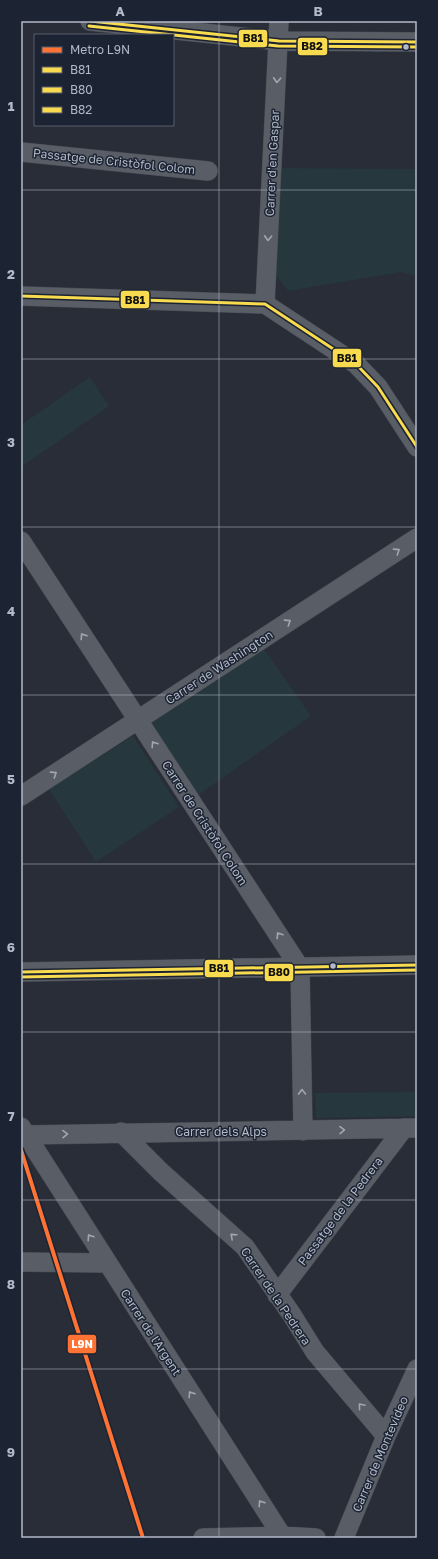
<svg xmlns="http://www.w3.org/2000/svg" width="438" height="1559" font-family="'Golos Text',sans-serif">
	<style>
		.green { fill: #26373d }
		.lines { fill: none; stroke-linecap: round; stroke-linejoin: round }
		.minor-casing { stroke: #454950; stroke-width: 20 }
		.minor { stroke: #595d65; stroke-width: 19 }
		.bus-1-casing { stroke: #1c2332; stroke-width: 6 }
		.bus-2-casing { stroke: #1c2332; stroke-width: 6 }
		.bus-3-casing { stroke: #1c2332; stroke-width: 6 }
		.bus-1 { stroke: #f9db4f; stroke-width: 3 }
		.bus-2 { stroke: #f9db4f; stroke-width: 3 }
		.bus-3 { stroke: #f9db4f; stroke-width: 3 }
		.metro-1-casing { stroke: #1c2332; stroke-width: 7 }
		.metro-1 { stroke: #fe7333; stroke-width: 4 }
		.oneway { stroke: #a0a7b4 }
		.grid { fill: none; stroke: #b2b9c8; stroke-width: 1; stroke-opacity: 0.55 }
		.bus-dot { fill: #b2b9c8; stroke: #1c2332; stroke-width: 1.5 }
		.labels { text-anchor: middle; dominant-baseline: central; stroke-width: 3; stroke-linejoin: round; paint-order: stroke }
		.street-label { font-size: 12px; fill: #b2b9c8; stroke: #1c2332 }
		.line-badge { stroke: #1c2332; stroke-width: 1.5 }
		.badge-label { font-size: 11px; text-anchor: middle; font-weight: bold; fill: #fff }
		.pale-badge-label { font-size: 11px; text-anchor: middle; font-weight: bold; fill: #111 }
		.neatline { fill: none; stroke: #b2b9c8; stroke-width: 1.5 }
		.grid-label { font-size: 13px; text-anchor: middle; font-weight: bold; fill: #b2b9c8 }
	</style>
	<rect width="100%" height="100%" fill="#292d37"/>
	<path class="green" d="M282,168L417,169V276L402,272L288,291L274,272Z
		M90,377L109,406L21,467V425Z
		M264,649L311,716L198,795L151,722Z
		M133,736L179,807L96,862L49,789Z
		M417,1092V1116L316,1118L315,1093Z"/>
	<g class="lines">
		<defs>
			<path id="minor" d="M90,21L279,41L417,42
				M21,152L208,171
				M21,296L265,304
				M265,304L279,21
				M265,304L356,364L378,387L417,447
				M21,541L300,968L303,1131
				M21,796L417,538
				M21,972L417,965
				M21,1127L282,1536
				M121,1132L161,1172L245,1247L292,1315L315,1352L386,1436
				M26,1135L417,1128
				M21,1262L107,1263
				M277,1295L404,1128
				M203,1538L282,1536L316,1538
				M344,1538L386,1436L417,1369"/>
		</defs>
		<use href="#minor" class="minor-casing"/>
		<use href="#minor" class="minor"/>
		<defs>
			<path id="bus-1" d="M90,21L279,41L417,42
				M21,296L265,304L356,364L378,387L417,447
				M21,972L417,965"/>
			<path id="bus-2" d="M21,977L417,970"/>
			<path id="bus-3" d="M89,26L278,46L417,47"/>
		</defs>
		<use href="#bus-1" class="bus-1-casing"/>
		<use href="#bus-2" class="bus-2-casing"/>
		<use href="#bus-3" class="bus-3-casing"/>
		<use href="#bus-1" class="bus-1"/>
		<use href="#bus-2" class="bus-2"/>
		<use href="#bus-3" class="bus-3"/>
		<defs>
			<path id="metro-1" d="M21,1150L143,1538"/>
		</defs>
		<use href="#metro-1" class="metro-1-casing"/>
		<use href="#metro-1" class="metro-1"/>
	</g>
	<defs><path id="oneway-chevron" d="M-2-3.5L2.5 0L-2 3.5" fill="none" stroke-width="1.6" stroke-linecap="round" stroke-linejoin="round"/></defs>
	<g class="oneway">
		<use href="#oneway-chevron" transform="translate(277 80) rotate(93)"/>
		<use href="#oneway-chevron" transform="translate(268 238) rotate(93)"/>
		<use href="#oneway-chevron" transform="translate(397 551) rotate(-33)"/>
		<use href="#oneway-chevron" transform="translate(288 622) rotate(-33)"/>
		<use href="#oneway-chevron" transform="translate(83 636) rotate(-123)"/>
		<use href="#oneway-chevron" transform="translate(154 744) rotate(-123)"/>
		<use href="#oneway-chevron" transform="translate(54 774) rotate(-33)"/>
		<use href="#oneway-chevron" transform="translate(279 935) rotate(-123)"/>
		<use href="#oneway-chevron" transform="translate(302 1092) rotate(-91)"/>
		<use href="#oneway-chevron" transform="translate(342 1130) rotate(-1)"/>
		<use href="#oneway-chevron" transform="translate(65 1134) rotate(-2)"/>
		<use href="#oneway-chevron" transform="translate(233 1236) rotate(-138)"/>
		<use href="#oneway-chevron" transform="translate(90 1237) rotate(-123)"/>
		<use href="#oneway-chevron" transform="translate(191 1394) rotate(-123)"/>
		<use href="#oneway-chevron" transform="translate(361 1406) rotate(-130)"/>
		<use href="#oneway-chevron" transform="translate(261 1503) rotate(-123)"/>
	</g>
	<path class="grid" d="M219,21V1538M21,190H417M21,359H417M21,527H417M21,695H417M21,864H417M21,1032H417M21,1200H417M21,1369H417"/>
	<g class="bus-dot">
		<circle cx="406" cy="47" r="3.5"/>
		<circle cx="333" cy="966" r="3.5"/>
	</g>
	<g class="labels">
		<g class="street-label">
			<text transform="translate(114 161) rotate(6)">Passatge de Cristòfol Colom</text>
			<text transform="translate(272 163) rotate(-87)">Carrer d'en Gaspar</text>
			<text transform="translate(219 667) rotate(-33)">Carrer de Washington</text>
			<text transform="translate(205 823) rotate(57)">Carrer de Cristòfol Colom</text>
			<text x="221" y="1131">Carrer dels Alps</text>
			<text transform="translate(340 1211) rotate(-53)">Passatge de la Pedrera</text>
			<text transform="translate(276 1296) rotate(56)">Carrer de la Pedrera</text>
			<text transform="translate(151 1332) rotate(57)">Carrer de l'Argent</text>
			<text transform="translate(380 1454) rotate(-67)">Carrer de Montevideo</text>
		</g>
	</g>
	<g class="line-badge">
		<rect x="238" y="29" width="30" height="19" rx="4" fill="#f9db4f"/>
		<rect x="297" y="37" width="31" height="19" rx="4" fill="#f9db4f"/>
		<rect x="120" y="290" width="30" height="19" rx="4" fill="#f9db4f"/>
		<rect x="332" y="348" width="30" height="20" rx="4" fill="#f9db4f"/>
		<rect x="204" y="959" width="30" height="19" rx="4" fill="#f9db4f"/>
		<rect x="264" y="963" width="30" height="19" rx="4" fill="#f9db4f"/>
		<rect x="67" y="1334" width="30" height="20" rx="4" fill="#fe7333"/>
	</g>
	<g class="badge-label">
		<text x="82" y="1348">L9N</text>
	</g>
	<g class="pale-badge-label">
		<text x="253" y="42">B81</text>
		<text x="312" y="50">B82</text>
		<text x="135" y="304">B81</text>
		<text x="347" y="362">B81</text>
		<text x="219" y="972">B81</text>
		<text x="279" y="976">B80</text>
	</g>
	<rect width="438" height="1559" fill="none" stroke="#1c2332" stroke-width="44"/>
	<rect x="34" y="34" width="140" height="92" fill="#1c2332" stroke="#585f6e"/>
	<rect x="42" y="47" width="20" height="6" fill="#fe7333" stroke="#585f6e"/>
	<text x="70" y="54" font-size="12" fill="#b2b9c8">Metro L9N</text>
	<rect x="42" y="67" width="20" height="6" fill="#f9db4f" stroke="#585f6e"/>
	<text x="70" y="74" font-size="12" fill="#b2b9c8">B81</text>
	<rect x="42" y="87" width="20" height="6" fill="#f9db4f" stroke="#585f6e"/>
	<text x="70" y="94" font-size="12" fill="#b2b9c8">B80</text>
	<rect x="42" y="107" width="20" height="6" fill="#f9db4f" stroke="#585f6e"/>
	<text x="70" y="114" font-size="12" fill="#b2b9c8">B82</text>
	<rect x="22" y="22" width="394" height="1515" class="neatline"/>
	<g class="grid-label">
		<text x="120" y="16">A</text>
		<text x="318" y="16">B</text>
		<text x="11" y="111">1</text>
		<text x="11" y="279">2</text>
		<text x="11" y="447">3</text>
		<text x="11" y="616">4</text>
		<text x="11" y="784">5</text>
		<text x="11" y="952">6</text>
		<text x="11" y="1121">7</text>
		<text x="11" y="1289">8</text>
		<text x="11" y="1457">9</text>
	</g>
</svg>
